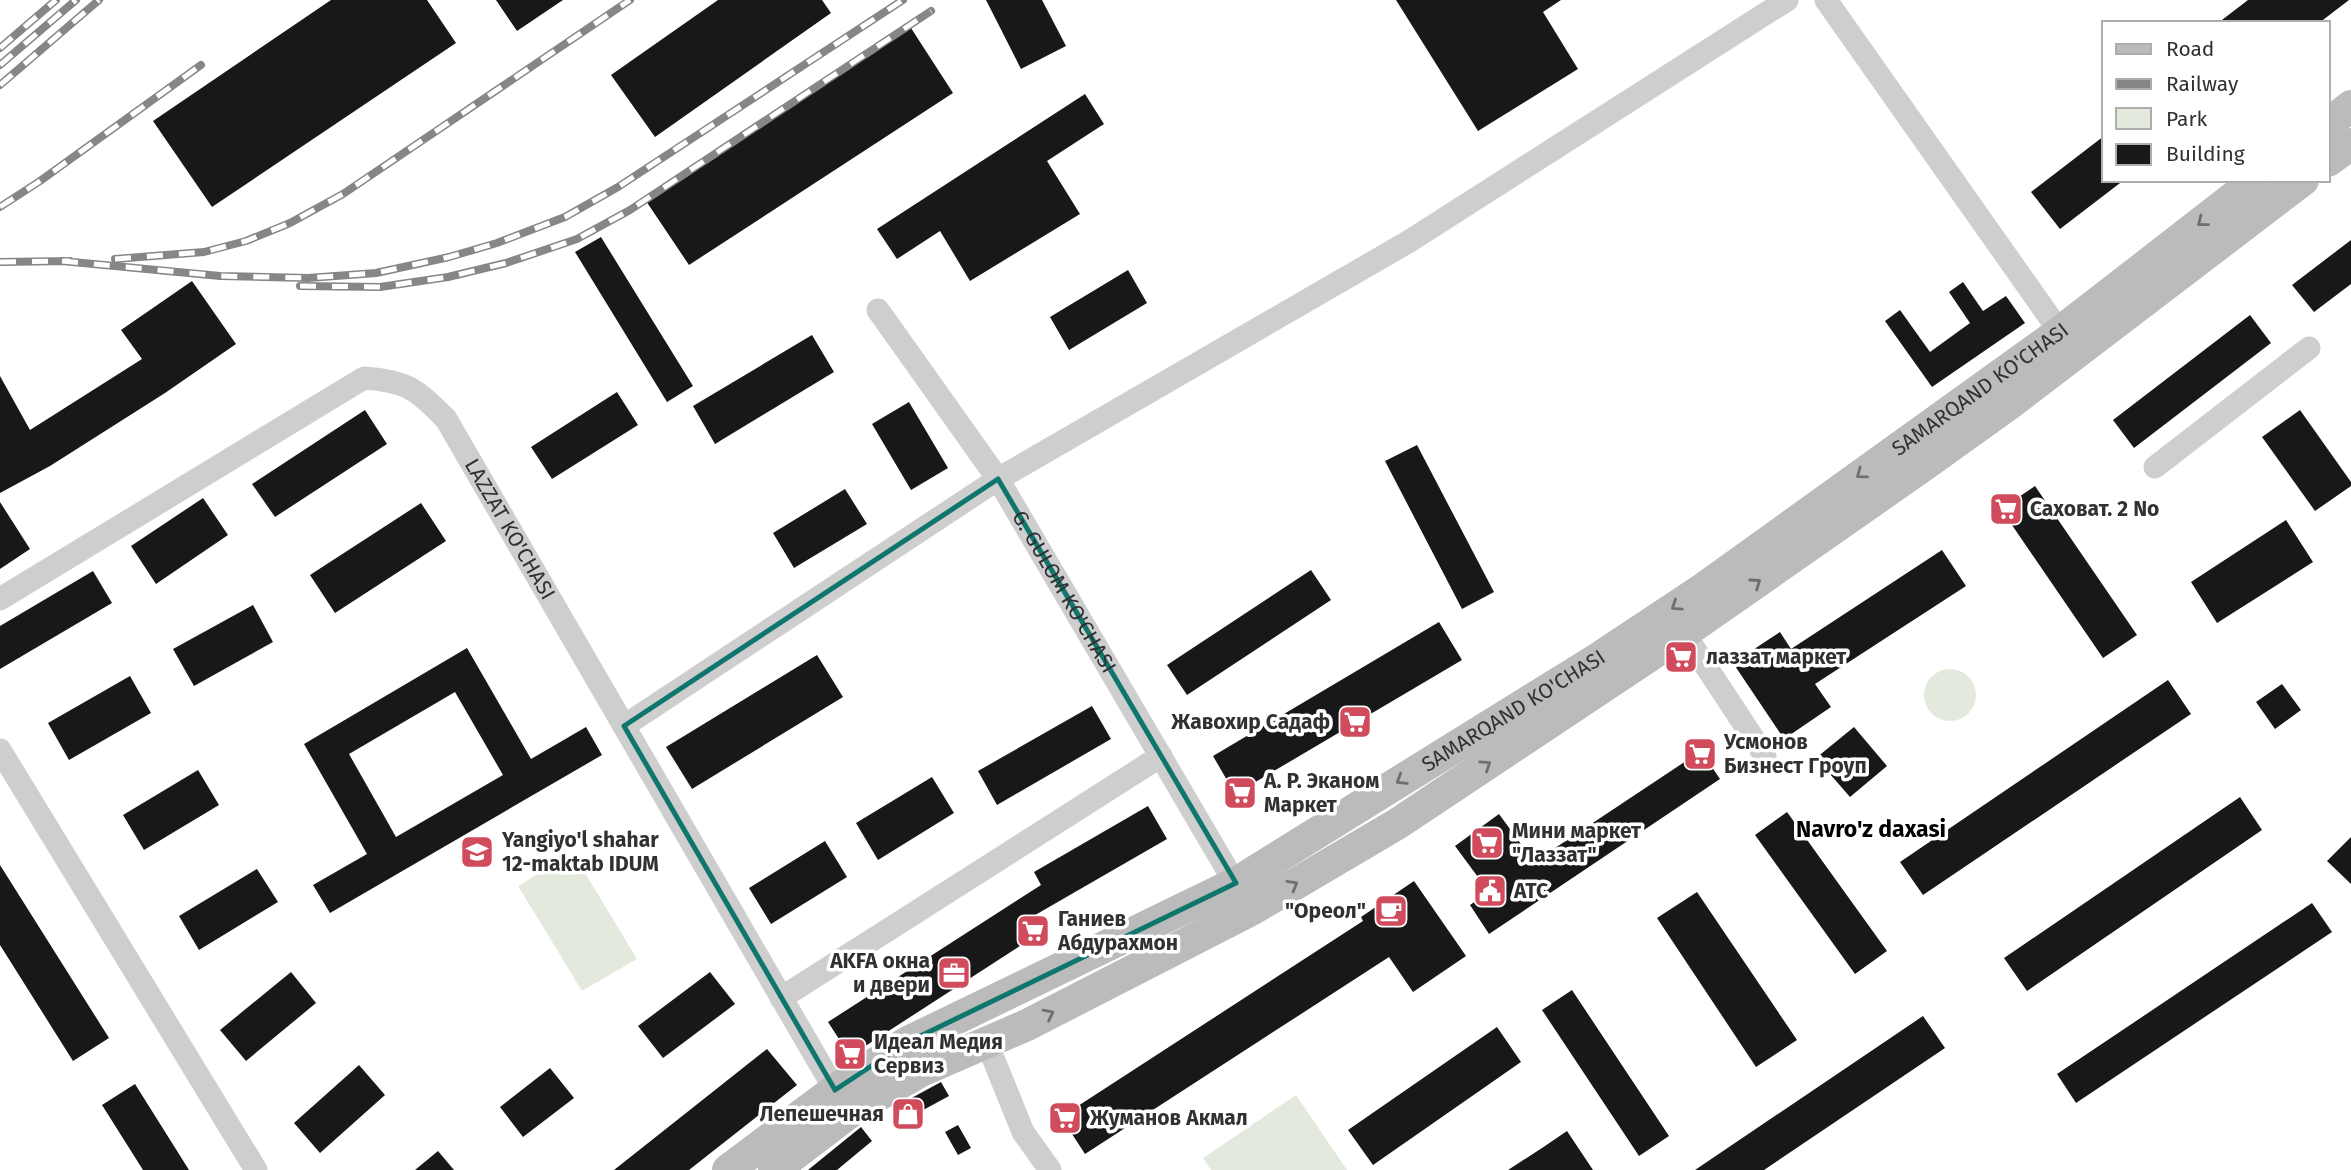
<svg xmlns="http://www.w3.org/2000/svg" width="2351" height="1170" font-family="'Fira Sans',sans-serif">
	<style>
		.green { fill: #e4e9de }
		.building { fill: #181818; fill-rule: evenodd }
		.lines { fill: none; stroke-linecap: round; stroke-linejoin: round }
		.minor { stroke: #cecece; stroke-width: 23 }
		.secondary { stroke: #bbb; stroke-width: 32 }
		.rail-casing { stroke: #868686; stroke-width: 8 }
		.rail { stroke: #fff; stroke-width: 5; stroke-dasharray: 16; stroke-linecap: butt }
		.oneway { stroke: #6f6f6f }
		.marked { fill: none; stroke: #0f766e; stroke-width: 5; stroke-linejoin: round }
		.labels { text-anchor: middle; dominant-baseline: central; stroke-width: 7; stroke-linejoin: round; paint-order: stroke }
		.street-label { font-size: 21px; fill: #313131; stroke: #fff }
		.poi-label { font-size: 21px; font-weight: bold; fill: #313131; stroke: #fff; text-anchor: start }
		.neighbourhood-label { font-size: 23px; font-weight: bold; fill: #000; stroke: #fff }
	</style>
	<rect width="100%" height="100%" fill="#fff"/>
	<path class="green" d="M1924 695a26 26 0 1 1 52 0a26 26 0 1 1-52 0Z
		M573,853L637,959L582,991L518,886Z
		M1296,1095L1347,1170H1211L1203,1158Z"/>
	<path class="building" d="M331,0H427L456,43L212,207L153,121Z
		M496,0H563L517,31Z
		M718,0H822L831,13L655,137L611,75Z
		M986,0H1042L1066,46L1021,69Z
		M1396,0H1561L1543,12L1578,69L1478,131Z
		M2248,0H2349L2319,23H2218Z
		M911,28L953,93L689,265L646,201Z
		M1085,94L1104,124L1047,161L1080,214L970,281L940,231L897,259L877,229Z
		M2104,136V180H2124L2060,229L2031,192Z
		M601,237L693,386L667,402L575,252Z
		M2351,240V284L2314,312L2292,285Z
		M1128,270L1147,303L1069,350L1050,317Z
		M192,281L236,344L165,393L50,466L0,493V376L30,430L142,359L121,330Z
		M1963,282L1983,311L2006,296L2025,323L1932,387L1885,321L1900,310L1930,352L1970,323L1949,292Z
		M2250,315L2271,343L2134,448L2113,420Z
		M812,335L834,372L715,444L693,406Z
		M617,392L638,425L552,479L531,447Z
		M909,402L948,468L911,490L872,424Z
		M365,410L387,444L275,517L252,484Z
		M2300,410L2351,482V486L2315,511L2262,437Z
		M1417,445L1494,592L1462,609L1385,461Z
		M2035,486L2137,635L2103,658L2001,509Z
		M845,489L867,524L794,568L773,533Z
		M203,498L228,535L156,584L131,546Z
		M0,502L30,549L0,569Z
		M421,503L446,541L335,613L310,575Z
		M2286,520L2313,562L2217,623L2191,582Z
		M1942,550L1966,586L1815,684L1831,707L1784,739L1733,663L1780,632L1791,649Z
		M1311,570L1331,600L1187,695L1167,665Z
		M93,571L112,603L0,669V626Z
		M253,605L273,642L194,686L173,649Z
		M1439,622L1462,660L1235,794L1213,756Z
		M467,648L531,759L586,727L602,755L330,913L313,885L367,854L304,744ZM455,692L503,775L396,837L349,754Z
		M817,655L843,697L692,789L666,747Z
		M130,676L151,713L69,760L48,723Z
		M2168,680L2191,714L1923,895L1900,862Z
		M2282,684L2301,710L2275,729L2256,702Z
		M1092,706L1111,739L997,805L978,771Z
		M1854,727L1887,766L1850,797L1816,758Z
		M1701,751L1720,779L1489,934L1470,905L1489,892L1455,846L1499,814L1534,862Z
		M198,770L219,805L144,850L123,815Z
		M932,777L954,813L878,860L856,823Z
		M2240,797L2262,830L2027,991L2004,958Z
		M1148,806L1167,839L1030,918L1040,933L850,1056L828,1022L1041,885L1034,872Z
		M1787,812L1887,951L1855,974L1755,835Z
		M2351,837V884L2327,861Z
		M825,841L847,877L771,924L749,888Z
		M0,865L109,1038L73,1061L0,945Z
		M257,869L278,902L199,950L179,916Z
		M1414,881L1466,956L1413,992L1389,957L1085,1154L1061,1117L1363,921L1361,917Z
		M1697,892L1797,1040L1756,1067L1657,918Z
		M2312,903L2332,932L2076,1103L2057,1074Z
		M291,972L316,1003L246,1061L220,1030Z
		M710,972L735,1004L663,1058L638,1026Z
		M1572,990L1669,1136L1639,1156L1542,1010Z
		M1923,1016L1945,1048L1764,1170H1695Z
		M1497,1027L1521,1062L1373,1165L1348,1130Z
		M767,1049L797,1085L689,1170H614Z
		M359,1065L385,1095L320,1153L294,1123Z
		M550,1068L574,1098L523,1137L500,1107Z
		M941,1082L949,1096L903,1121L895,1107Z
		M135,1084L189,1170H143L102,1105Z
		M958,1125L971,1148L958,1155L945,1132Z
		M861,1127L872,1141L837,1170H808Z
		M1567,1131L1593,1170H1508L1542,1148Z
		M438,1151L454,1170H415Z"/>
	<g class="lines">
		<g class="minor">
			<path d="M1826,0L2060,332"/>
			<path id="s1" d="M878,310L998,479L1242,895"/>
			<path d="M2155,467L2309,348"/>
			<path id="s2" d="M0,599L364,378C407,381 416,389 446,419L835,1090"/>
			<path d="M1684,633L1765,756"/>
			<path d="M624,726L998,479L1408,242L1787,0"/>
			<path d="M0,750L256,1170"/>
			<path d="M781,998L1161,756"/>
			<path d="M987,1043L1023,1132L1050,1170"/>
		</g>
		<g class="secondary">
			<path d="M2328,124L2351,106"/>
			<path d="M2328,161L2351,144"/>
			<path id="s3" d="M728,1170L835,1090L906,1043L1236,883L1597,659L1704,588L2060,332L2256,180"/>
			<path d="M774,1170L854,1109L921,1071L1027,1025L1251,910L1397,824L1684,633L1930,461L2012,402L2303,180"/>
		</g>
		<defs>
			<path id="rail" d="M0,48L56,0
				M0,65L76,0
				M0,85L99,0
				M0,207L40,181L201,65
				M115,259L204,252L246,241L290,223L343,194L630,0
				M62,261L220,276L308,278L376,273L449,257L497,243L565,217L618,187L903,0
				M0,262L70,261
				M300,286L380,287L448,277L506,263L577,239L630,210L931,11"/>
		</defs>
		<use href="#rail" class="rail-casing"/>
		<use href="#rail" class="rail"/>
	</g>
	<defs><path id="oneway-chevron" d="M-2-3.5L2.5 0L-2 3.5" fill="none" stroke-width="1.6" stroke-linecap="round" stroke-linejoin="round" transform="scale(1.75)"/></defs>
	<g class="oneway">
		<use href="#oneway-chevron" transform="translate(2202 222) rotate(142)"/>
		<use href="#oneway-chevron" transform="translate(1861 474) rotate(144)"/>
		<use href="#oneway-chevron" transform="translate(1756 583) rotate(-35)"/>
		<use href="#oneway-chevron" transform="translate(1676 606) rotate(146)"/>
		<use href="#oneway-chevron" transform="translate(1486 765) rotate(-34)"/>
		<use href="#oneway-chevron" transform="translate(1401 780) rotate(148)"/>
		<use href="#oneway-chevron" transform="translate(1293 885) rotate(-30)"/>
		<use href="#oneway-chevron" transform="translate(1049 1014) rotate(-27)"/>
	</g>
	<path class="marked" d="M998,479L1236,883L906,1043L835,1090L624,726Z"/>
	<defs>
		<symbol id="supermarket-square" viewBox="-11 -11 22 22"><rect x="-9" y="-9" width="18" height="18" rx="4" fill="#d04b5b" stroke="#fff"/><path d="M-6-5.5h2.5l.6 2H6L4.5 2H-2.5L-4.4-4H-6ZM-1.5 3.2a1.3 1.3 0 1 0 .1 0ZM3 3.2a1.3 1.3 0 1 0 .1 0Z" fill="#fff"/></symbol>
		<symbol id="school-square" viewBox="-11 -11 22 22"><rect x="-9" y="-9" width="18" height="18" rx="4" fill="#d04b5b" stroke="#fff"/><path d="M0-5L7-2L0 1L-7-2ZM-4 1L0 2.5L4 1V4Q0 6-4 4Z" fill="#fff"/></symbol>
		<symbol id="civic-square" viewBox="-11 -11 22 22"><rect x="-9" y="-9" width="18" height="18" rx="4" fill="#d04b5b" stroke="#fff"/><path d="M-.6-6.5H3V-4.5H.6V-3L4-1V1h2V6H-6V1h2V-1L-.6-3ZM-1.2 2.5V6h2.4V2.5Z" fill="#fff"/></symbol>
		<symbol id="cafe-square" viewBox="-11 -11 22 22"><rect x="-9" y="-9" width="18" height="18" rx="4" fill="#d04b5b" stroke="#fff"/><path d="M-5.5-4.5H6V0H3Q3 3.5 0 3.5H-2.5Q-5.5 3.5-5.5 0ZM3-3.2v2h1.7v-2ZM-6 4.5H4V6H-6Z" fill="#fff"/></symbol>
		<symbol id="office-square" viewBox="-11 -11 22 22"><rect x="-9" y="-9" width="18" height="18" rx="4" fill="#d04b5b" stroke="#fff"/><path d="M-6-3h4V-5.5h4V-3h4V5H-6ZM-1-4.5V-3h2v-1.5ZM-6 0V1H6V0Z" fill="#fff"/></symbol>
		<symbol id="shop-square" viewBox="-11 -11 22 22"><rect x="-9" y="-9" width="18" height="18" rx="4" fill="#d04b5b" stroke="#fff"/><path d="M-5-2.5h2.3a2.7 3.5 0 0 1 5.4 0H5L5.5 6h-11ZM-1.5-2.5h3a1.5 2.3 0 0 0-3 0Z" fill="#fff"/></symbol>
	</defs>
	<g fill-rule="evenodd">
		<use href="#supermarket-square" x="1987" y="490" width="38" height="38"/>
		<use href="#supermarket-square" x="1662" y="638" width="38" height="38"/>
		<use href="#supermarket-square" x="1336" y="703" width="38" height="38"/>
		<use href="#supermarket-square" x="1681" y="735" width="38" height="38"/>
		<use href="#supermarket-square" x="1221" y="774" width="38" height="38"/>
		<use href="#supermarket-square" x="1468" y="824" width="38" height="38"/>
		<use href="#school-square" x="458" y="833" width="38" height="38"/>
		<use href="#civic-square" x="1471" y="872" width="38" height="38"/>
		<use href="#cafe-square" x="1372" y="892" width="38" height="38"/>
		<use href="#supermarket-square" x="1014" y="912" width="38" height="38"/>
		<use href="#office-square" x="935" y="954" width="38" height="38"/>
		<use href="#supermarket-square" x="831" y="1035" width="38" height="38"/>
		<use href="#shop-square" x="889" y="1095" width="38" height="38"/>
		<use href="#supermarket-square" x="1046" y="1099" width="38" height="38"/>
	</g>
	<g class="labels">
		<g class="street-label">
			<text stroke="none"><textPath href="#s3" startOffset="1479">SAMARQAND KO'CHASI</textPath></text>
			<text stroke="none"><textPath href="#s2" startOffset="648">LAZZAT KO'CHASI</textPath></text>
			<text stroke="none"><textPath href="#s1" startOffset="338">G. GULOM KO'CHASI</textPath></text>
			<text stroke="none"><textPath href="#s3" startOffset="912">SAMARQAND KO'CHASI</textPath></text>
		</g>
		<g class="poi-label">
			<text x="2030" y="509">Саховат. 2 No</text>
			<text x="1706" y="657">лаззат маркет</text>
			<text x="1330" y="722" text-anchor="end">Жавохир Садаф</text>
			<text x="1724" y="742">Усмонов<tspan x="1724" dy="24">Бизнест Гроуп</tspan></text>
			<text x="1264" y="781">А. Р. Эканом<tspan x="1264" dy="24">Маркет</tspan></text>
			<text x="1512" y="831">Мини маркет<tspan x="1512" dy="24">"Лаззат"</tspan></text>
			<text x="502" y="840">Yangiyo'l shahar<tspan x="502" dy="24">12-maktab IDUM</tspan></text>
			<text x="1514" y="891">АТС</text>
			<text x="1366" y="911" text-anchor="end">"Ореол"</text>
			<text x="1058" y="919">Ганиев<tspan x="1058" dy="24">Абдурахмон</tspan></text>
			<text x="930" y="961" text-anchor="end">AKFA окна<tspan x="930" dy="24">и двери</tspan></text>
			<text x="874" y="1042">Идеал Медия<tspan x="874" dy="24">Сервиз</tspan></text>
			<text x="884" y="1114" text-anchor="end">Лепешечная</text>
			<text x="1090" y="1118">Жуманов Акмал</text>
		</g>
		<g class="neighbourhood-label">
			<text x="1871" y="829">Navro'z daxasi</text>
		</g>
	</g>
	<rect x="2102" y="21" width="228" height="161" fill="#ffffff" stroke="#adadad" stroke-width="2"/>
	<rect x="2116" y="44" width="35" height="10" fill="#bbbbbb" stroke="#adadad" stroke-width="2"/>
	<text x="2166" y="56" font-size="21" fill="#313131">Road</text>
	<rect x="2116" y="79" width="35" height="10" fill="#868686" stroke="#adadad" stroke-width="2"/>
	<text x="2166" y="91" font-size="21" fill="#313131">Railway</text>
	<rect x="2116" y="108" width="35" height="21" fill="#e4e9de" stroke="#adadad" stroke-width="2"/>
	<text x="2166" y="126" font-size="21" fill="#313131">Park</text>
	<rect x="2116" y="144" width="35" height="21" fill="#181818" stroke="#adadad" stroke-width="2"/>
	<text x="2166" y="161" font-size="21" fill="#313131">Building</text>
</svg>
